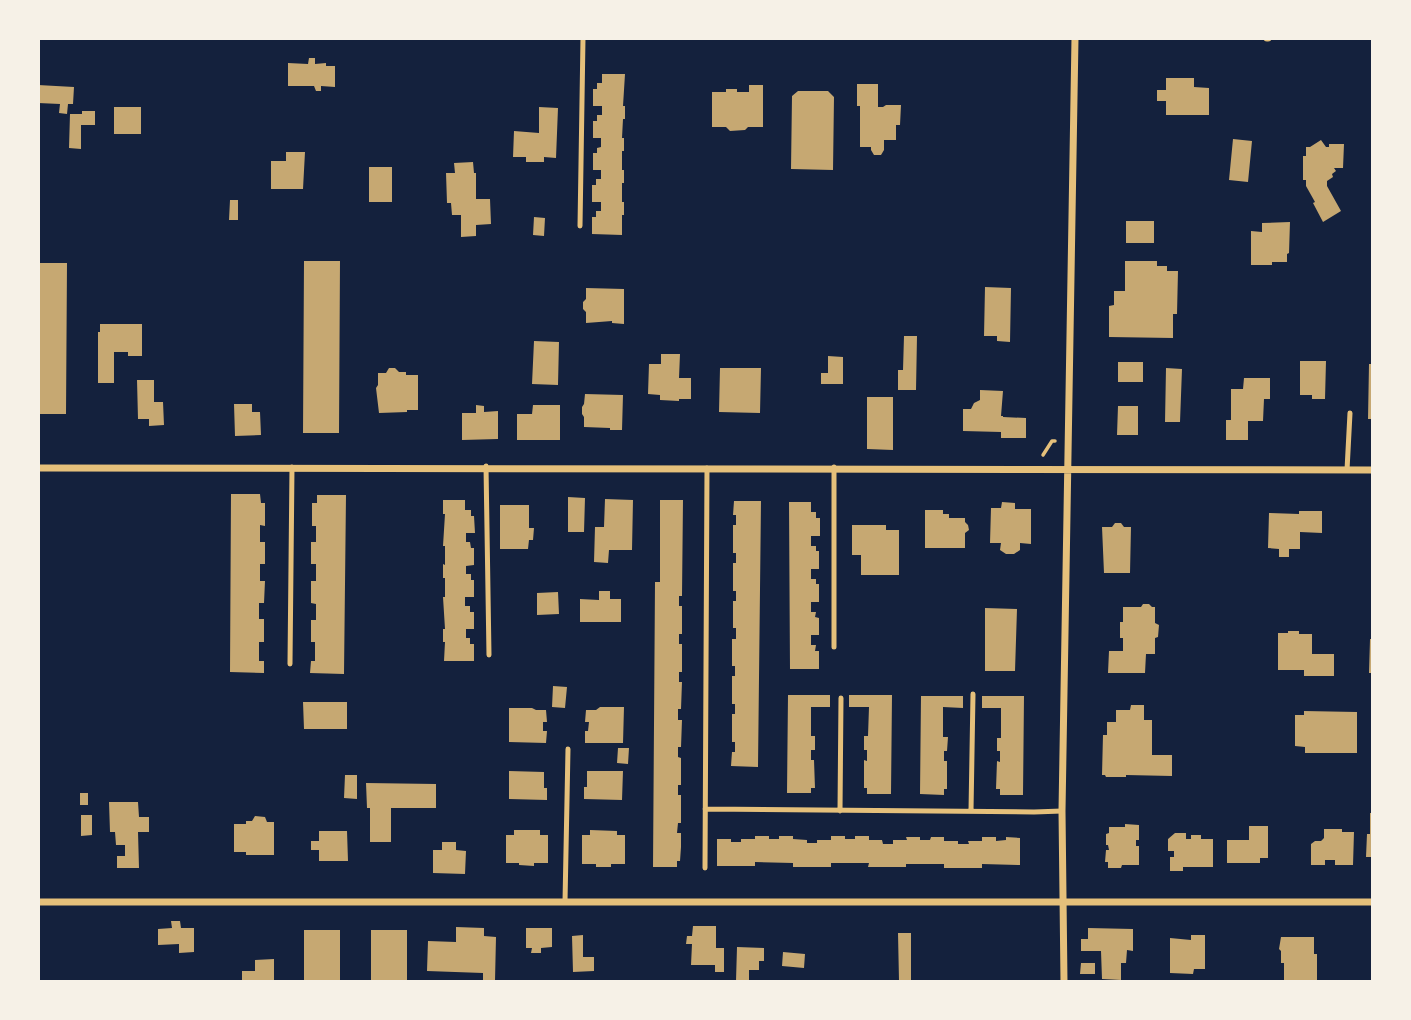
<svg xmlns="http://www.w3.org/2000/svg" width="1411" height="1020" font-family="Roboto,sans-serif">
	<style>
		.building { fill: #c6a872 }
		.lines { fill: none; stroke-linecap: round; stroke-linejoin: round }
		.path { stroke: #e5c07b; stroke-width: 3.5 }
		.service { stroke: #e5c07b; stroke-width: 5 }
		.minor { stroke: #e5c07b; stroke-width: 7 }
	</style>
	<rect width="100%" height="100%" fill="#14213d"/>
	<path class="building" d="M309,58H315V64L326,63V66H335V87L321,86V91H316L314,86H288V63L308,64Z
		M602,74H625L623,106H625V119H623L622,138H624V151H622V170H624V183H622V202H624V215H622V235L592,234V217H596V211H601V202H592V185H596V179H601V170H593V153H597V148L601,147V138H593V121H597V115H602V106H593V89H597V83H602Z
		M1166,78H1194V87L1209,88V115H1166V101H1157V90H1166Z
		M857,84H878V107H883L886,105H901L900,125H896V140H884V150L881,155H874L871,150V147H860V106H857Z
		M38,85L74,87L73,104H68L67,114L59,113L60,104L38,103Z
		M749,85H763V127H748L745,130L730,131L726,127H712V92H726V89H737V92H749Z
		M798,91H828L834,97L833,170L791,169L792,96Z
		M114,107H141V134H114Z
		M539,107L558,108L556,158L544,157V162H526V157H513L514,131L539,133Z
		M82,111H95V125H81V149L69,148L70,114H82Z
		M1233,139L1252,141L1248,182L1229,180Z
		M1321,140L1326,147H1329V144H1344L1343,168H1334L1336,171L1332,174L1333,177L1327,181V186L1341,211L1323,222L1313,203L1315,202L1306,186V180H1303V156H1306V147H1310Z
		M286,152H305L303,189H271V161H286Z
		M473,162L474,173H476V199H490L491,224L476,225V236L461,237V215H452L451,203H447L446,173H455L454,163Z
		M369,167H392V202H369Z
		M230,200H238V220H229Z
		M534,217L545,218L544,236L533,235Z
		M1126,221H1154V243H1126Z
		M1290,222L1289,253L1287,254V262H1272V265H1251V231L1262,232V223Z
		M304,261H340L339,433H303Z
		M1125,261H1157V266H1167V271H1178L1177,314H1173V338L1109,337V306L1114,305V291H1125Z
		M38,263H67L66,414H38Z
		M985,287L1011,288L1010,342L997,341V336H984Z
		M586,288L624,289V324L612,323V321L586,323V312L583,309V302L586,299Z
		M100,324H142V356H128V352H114V383H98V332H100Z
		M904,336H917L916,390H898V370H903Z
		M534,341L559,342L558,385L532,384Z
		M661,354H680L679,378H691V399H679V401L660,400V395L648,394L649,364H661Z
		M828,356L843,357V384H821V373H828Z
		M1300,361H1326L1325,399H1312V395H1300Z
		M1118,362H1143V382H1118Z
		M1369,364H1372V419H1368Z
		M389,368H395L399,372H406V375H418V410H407V412L379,413L376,388L378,385V373H386Z
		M720,368H761L760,413L719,412Z
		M1166,368L1182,369L1180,422H1165Z
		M1244,378H1270V399H1264L1263,421H1248V440H1226V420H1231V389H1243Z
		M137,380H154V402H163L164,425L149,426V419H138Z
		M980,390L1003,391L1001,416H1003V417L1026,418V438H1001V432L963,431V409H971L974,403L980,400Z
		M585,394L623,395L622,430H610V428L584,427V417L582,414V407L584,404Z
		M867,397H893V450L867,449Z
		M234,404H252V412H260L261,435L235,436Z
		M476,405L484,406V412L498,411V439L462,440V413H476Z
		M533,405H560V440H517V414H532Z
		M1118,406H1138V435H1117Z
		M231,494H260L261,503H265V526L260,525V542H265V564H260V581H265L264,603H259V619H264V642H259V661H264V673L230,672Z
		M317,495H346L344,674L310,673L311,661H315V642H311V620H316V604L311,603V581H316V564H311V542H316V526H312V503H317Z
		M568,497L585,498L584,532H568Z
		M605,499L633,500L632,550H609L608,563L594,562L595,527H604Z
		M443,500H465V510H471V516H474L475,533H466V542H470L471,548H474V565L466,566V574H471V580H474V597H465V606H470V612H474V629H466V638H470V644H474V661H444L445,642H443V629H445L443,597H445V578H443V564L445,565V546H443L445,514H443Z
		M660,500H683L682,596H679V606H682V634H679V644H682V672H679V682H682L681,709H678V720H682L681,747H678V757L681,758V785H678V795H681V823H678L677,833H681V847L680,861H677V867H653L655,582H660Z
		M734,501H761L758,767L731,766L732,752H735V742H732V714H735V704H732V676H735V666H732V639H736V628H733V601H736V591H733V563H736V553H733V525H736V515H733Z
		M789,502H811V512H816V518H820V536H811V546H816V551H819V569H811V579H816V584H819V602H811V612H816L815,617L819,618V635H811V645H816L815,651H819V669H790Z
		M1002,502L1015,503V509H1031V544L1020,543V550L1014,554H1006L1000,550L1001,543H990L991,508H1001Z
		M500,505H529V528H534L533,540H529L528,549H500Z
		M925,510H943V514H949V518H965V522L968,525L969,530L965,533V548H925Z
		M1299,511H1322V533L1300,532V549H1289V557H1279V549L1268,548L1269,513L1299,514Z
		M1115,523H1121L1124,527H1131L1130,573H1104L1102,527H1112Z
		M852,525H886V530H899V575H861V555H852Z
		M599,591H610V599H621V622H580V599L599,600Z
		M558,592L559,614L537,615V593Z
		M1143,604H1149L1152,607H1155V623L1159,625L1158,637L1155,638V654H1146L1145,673H1108L1109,651H1123V638H1120V622H1123V607H1141Z
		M985,608L1017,609L1015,671H985Z
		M1288,631H1299V634H1312V654H1334V676H1304V670H1278V633H1288Z
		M1370,639H1372V673H1369Z
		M553,686L567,687L565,708L552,707Z
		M788,695H830V707H811V736H815V750H811V760H814L815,788H811V793H787Z
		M849,695H892L891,794H867V788H864V760L867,761V750H864V736H868L869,707H849Z
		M921,696H963V708L943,707V737H948L947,751H944V761H947V789H944V795L920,794Z
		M982,696H1024L1023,795H1000V789H996L997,761L1000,762V751H997V738H1001V708H982Z
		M303,702H347V729H304Z
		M1131,705H1144V720H1152V755H1172V776L1126,775V777H1106L1105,775H1102L1103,735H1107V722H1116V710H1130Z
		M600,707H624L623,743H585V731H588L589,722H585L586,710H596Z
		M509,708H532L536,710H546L547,722H543V731H547L546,743L509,742Z
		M1304,711L1357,712V753H1305V747L1295,746V715H1304Z
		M618,748H629L628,764L617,763Z
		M509,771L544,772V788H547V800L509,799Z
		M587,771H623L622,800L584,799V787H587Z
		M345,775H357V799L344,798Z
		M366,783L436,784V808H391V842H370V808H367Z
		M80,793H88V805H80Z
		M109,802H138L139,817H149V832H138L139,868H117V856H125V845H116L115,832H110Z
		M1370,813H1372V857H1366L1367,834H1370Z
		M81,815H92V835L81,836Z
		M255,816L265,817L267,822H274V855H246V852H234V824H246V821H252Z
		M1125,824L1139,825V840H1136V846H1139V865H1122L1121,868H1108V862H1105L1106,850H1109L1108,845H1106V834L1109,833V827H1125Z
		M1249,826H1268V858H1260V863H1227V840H1249Z
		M1324,829H1342V832H1354L1353,865H1335V860H1325V865H1311V844L1315,841H1321L1324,838Z
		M514,830H540V835H548V863H534V866L519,865V863H506V835H514Z
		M590,830L617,831V835H625V864H611V867H596V864H582V835H590Z
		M319,831H347L348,861H319V850H311V841H319Z
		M1175,833H1186V839H1191V835H1201V839H1213V867H1183V871H1170V857H1174V851H1168V839Z
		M755,836H769V839H779V836H793V839L807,840V843H817V840H831V836H845V839H855V836H869V840H882L883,844H893V840H907L906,837H920V840H930L931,837H944V841H958V844H969L968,841H982V837H996V841L1006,840V837L1020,838V865L982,864V868H944V864H906V867H868L869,863H831V867H793V863L755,862V866H717V839H731V842H741V839H755Z
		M442,842H456V850L466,851L465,874L433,873V850H442Z
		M171,921H180L181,928H194V952L179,953V944L158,945V929L172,928Z
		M693,926H716V948H724V972H715V965H691L692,944H686L687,936H692Z
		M456,927L484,928V936L496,937L495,981H483V973L427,971L428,941L456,942Z
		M526,928H552V947L541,948V953H531L532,948H526Z
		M1088,928L1133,929V951L1127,950L1126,963H1121V980L1102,979L1101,951H1081V939H1088Z
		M304,930H340V981H304Z
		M371,930H407V981H371Z
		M898,933H911V981H899Z
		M583,935V957H594V971L573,972L572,936Z
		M1191,935H1205V969H1194L1193,974L1170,973V938L1191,940Z
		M1281,937H1314V954H1317V981H1284V963H1281V951L1279,949Z
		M737,947L764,948V961H759V970H749V981H736Z
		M783,952L805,954L804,968L782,966Z
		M274,959V981H242V971H255V960Z
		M1081,963H1095V974H1080Z"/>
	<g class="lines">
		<path class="path" d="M1043,455L1052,441H1055"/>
		<path class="service" d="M580,226L583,38
			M486,466L489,655
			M834,467V647
			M1347,470L1350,413
			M290,664L292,467
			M705,809L1034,812L1062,811
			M840,811L841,698
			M971,811L973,694
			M705,868L707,468
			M565,902L568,749"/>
		<path class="minor" d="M1267,38H1268
			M38,468C483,467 928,466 1372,470
			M38,902H1372
			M1064,982L1062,811L1075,38"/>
	</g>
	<rect width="1411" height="1020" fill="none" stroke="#f6f1e7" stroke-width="80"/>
</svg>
